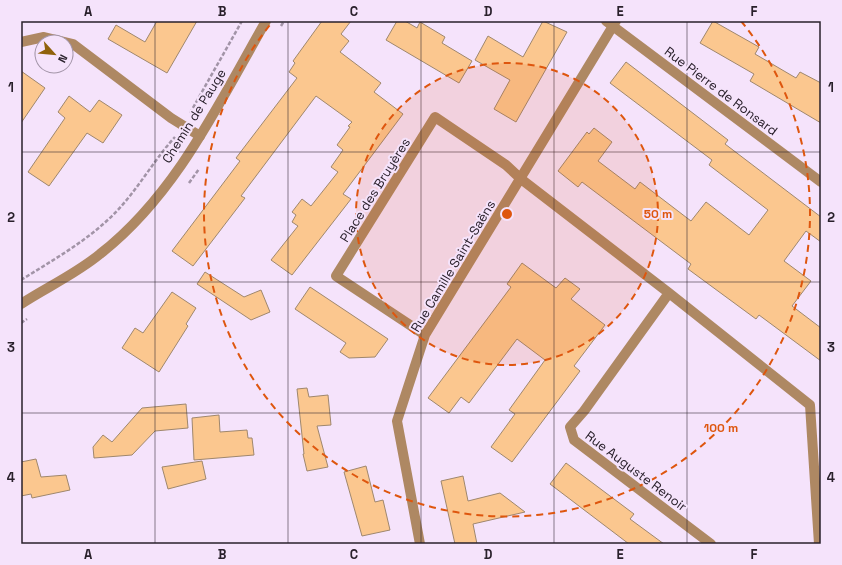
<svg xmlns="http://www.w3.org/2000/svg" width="842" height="565" font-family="'Space Grotesk',sans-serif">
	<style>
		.building { fill: #fbc78f; stroke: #9f876d }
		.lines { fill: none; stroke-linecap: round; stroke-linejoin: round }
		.path { stroke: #a294a7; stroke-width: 2.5; stroke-dasharray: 4 2; stroke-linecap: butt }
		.minor { stroke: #ae8863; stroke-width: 10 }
		.tertiary { stroke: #ae8863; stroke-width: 10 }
		.grid { fill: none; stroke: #29202b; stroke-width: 1; stroke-opacity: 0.55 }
		.ring { fill: none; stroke: #de560e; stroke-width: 2; stroke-dasharray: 7 5 }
		.labels { text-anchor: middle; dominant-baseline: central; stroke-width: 4; stroke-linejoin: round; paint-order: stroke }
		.street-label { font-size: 13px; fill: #29202b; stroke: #f5e3fb }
		.centre { fill: #de560e; stroke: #f5e3fb; stroke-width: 2 }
		.ring-label { font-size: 12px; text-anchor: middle; font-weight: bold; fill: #de560e; stroke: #f5e3fb; stroke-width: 4; stroke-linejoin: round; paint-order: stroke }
		.neatline { fill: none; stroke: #29202b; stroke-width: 1.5 }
		.grid-label { font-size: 13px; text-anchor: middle; font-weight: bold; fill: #29202b }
	</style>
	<rect width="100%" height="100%" fill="#f5e3fb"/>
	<path class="building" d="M157,21H197L167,73L108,39L116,25L145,42Z
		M322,21H351L341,34L349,41L340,52L381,83L374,92L403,114L343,194L351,199L292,275L271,260L298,226L292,222L296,215L292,212L302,199L311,206L338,172L331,167L343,150L337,145L350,127L348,126L352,122L316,96L241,196L245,198L193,266L172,251L240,161L236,158L297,78L289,72L295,63L293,61Z
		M397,21H405L417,28L420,22L445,37L442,43L472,61L459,83L386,40Z
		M543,21L567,32L516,122L494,109L510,80L475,60L488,36L523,57Z
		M713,21L759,47L755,54L796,78L800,72L821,83V123L750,81L754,74L700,43Z
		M626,62L728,140L725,144L821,217V242L806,231L784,261L811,281L792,306L821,328V361L759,315L756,319L688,269L691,264L582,182L578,187L558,171L587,132L589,134L594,128L612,142L598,161L635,189L640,182L691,221L706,202L749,235L768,210L709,165L712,160L610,83Z
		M21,71L45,88L21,123Z
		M69,96L90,112L99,100L122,115L103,143L87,133L49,186L28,172L65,118L58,112Z
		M522,263L556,288L565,278L580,289L571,299L605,325L574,366L580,371L512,462L491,447L515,414L509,410L545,360L517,339L469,403L461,397L449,413L428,398L511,287L507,284Z
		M205,272L244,297L261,290L270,312L251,320L197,284Z
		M310,287L388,339L375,357L349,358L340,352L346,343L295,309Z
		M172,292L196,308L186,324L188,326L159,372L122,348L135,328L143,333Z
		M307,388L309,397L328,395L331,425L317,426L328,467L307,471L303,454H304L297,389Z
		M186,404L188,428L155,431L132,455L94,458L93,447L103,435L112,442L142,408Z
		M219,415L220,432L247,430L248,438H252L254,455L194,460L192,418Z
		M36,459L41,477L66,475L70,490L32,498L31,494L21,496V462Z
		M202,461L206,479L168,489L162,467Z
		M566,463L634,514L630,519L664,544H629L550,484Z
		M366,466L375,502L383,500L390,530L362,536L344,472Z
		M463,476L468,501L500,493L525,512L473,524L477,544H455L441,481Z"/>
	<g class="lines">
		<path class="path" d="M281,26L284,21
			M190,113L242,21
			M189,183L199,169
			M21,280C53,260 87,241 114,214C137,191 153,161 175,137
			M21,323L27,319"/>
		<path class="minor" d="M606,21L821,182
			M21,42L44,37L73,44L171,118L200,136
			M669,293L584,411L570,427L574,440L711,544
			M425,335L336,276L435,117L506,165L521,179L669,293L810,405L819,544
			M420,544L397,421L425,335L616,21"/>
		<path class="tertiary" d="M21,304C47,287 76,274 100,254C176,195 219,103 266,21"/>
	</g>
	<path class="grid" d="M155,21V544M288,21V544M421,21V544M554,21V544M687,21V544M21,152H821M21,282H821M21,413H821"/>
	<circle cx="507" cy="214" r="151" fill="#de560e" fill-opacity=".12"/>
	<g class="ring">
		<circle cx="507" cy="214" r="151"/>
		<path d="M741 21A303 303 0 1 1 273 21"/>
	</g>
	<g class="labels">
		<g class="street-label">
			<text transform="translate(721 91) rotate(37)">Rue Pierre de Ronsard</text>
			<text transform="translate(194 116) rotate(-58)">Chemin de Pauge</text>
			<text transform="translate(375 190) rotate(-58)">Place des Bruyères</text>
			<text transform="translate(453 266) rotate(-59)">Rue Camille Saint-Saëns</text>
			<text transform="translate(636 471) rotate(37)">Rue Auguste Renoir</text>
		</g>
	</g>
	<circle cx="507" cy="214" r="6" class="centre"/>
	<g class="ring-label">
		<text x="658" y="218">50 m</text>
		<text x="721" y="432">100 m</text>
	</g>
	<rect width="842" height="565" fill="none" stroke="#f5e3fb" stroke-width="44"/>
	<g transform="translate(54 54) rotate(117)"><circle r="19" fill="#f5e3fb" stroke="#a395a8"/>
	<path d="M0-3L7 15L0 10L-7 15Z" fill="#90620c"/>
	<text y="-6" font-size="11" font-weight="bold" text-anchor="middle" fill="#29202b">N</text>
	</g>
	<rect x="22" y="22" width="798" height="521" class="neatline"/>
	<g class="grid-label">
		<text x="88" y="16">A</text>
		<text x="222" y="16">B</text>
		<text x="354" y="16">C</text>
		<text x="488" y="16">D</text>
		<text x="620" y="16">E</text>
		<text x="754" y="16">F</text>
		<text x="11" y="92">1</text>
		<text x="831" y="92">1</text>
		<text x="11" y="222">2</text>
		<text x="831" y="222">2</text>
		<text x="11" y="352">3</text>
		<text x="831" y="352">3</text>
		<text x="11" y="482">4</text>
		<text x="831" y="482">4</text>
		<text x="88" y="559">A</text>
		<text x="222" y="559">B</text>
		<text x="354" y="559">C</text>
		<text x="488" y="559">D</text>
		<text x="620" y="559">E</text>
		<text x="754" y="559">F</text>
	</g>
</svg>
